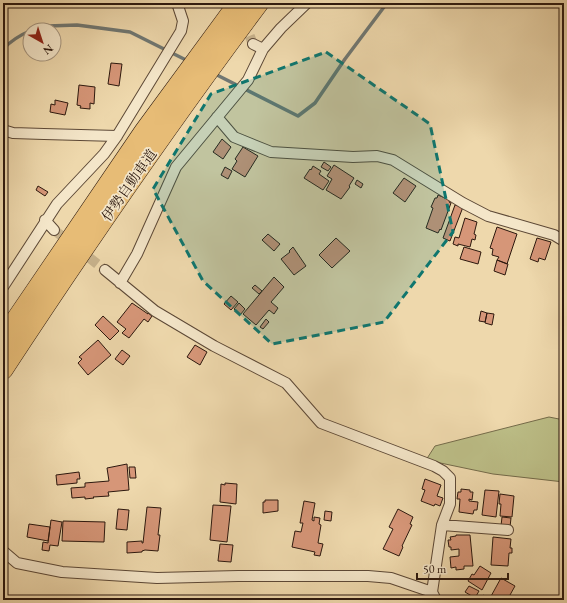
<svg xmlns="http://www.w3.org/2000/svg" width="567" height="603" font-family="'EB Garamond','Noto Serif JP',serif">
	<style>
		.green { fill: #bcbe87; stroke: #746b4a }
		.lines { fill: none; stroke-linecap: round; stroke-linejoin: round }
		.stream { stroke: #707772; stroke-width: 3.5 }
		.building { fill: #d69678; stroke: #2c180e }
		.minor-tunnel { stroke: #c7b28c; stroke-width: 10; stroke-dasharray: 10 5; stroke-linecap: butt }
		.minor-casing { stroke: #5c4836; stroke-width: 12 }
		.motorway-casing { stroke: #2c180e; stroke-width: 20 }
		.minor { stroke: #f4e6c9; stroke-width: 10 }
		.motorway { stroke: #e7bc76; stroke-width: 19 }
		.marked { fill: #0f766e; fill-opacity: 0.2; stroke: #0f766e; stroke-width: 3; stroke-dasharray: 8 5; stroke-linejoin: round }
		.labels { text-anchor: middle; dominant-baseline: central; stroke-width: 3.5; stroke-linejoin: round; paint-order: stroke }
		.street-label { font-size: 14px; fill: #2c180e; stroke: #f4e6c9 }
	</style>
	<rect width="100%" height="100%" fill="#eed8ac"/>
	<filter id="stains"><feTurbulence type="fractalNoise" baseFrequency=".005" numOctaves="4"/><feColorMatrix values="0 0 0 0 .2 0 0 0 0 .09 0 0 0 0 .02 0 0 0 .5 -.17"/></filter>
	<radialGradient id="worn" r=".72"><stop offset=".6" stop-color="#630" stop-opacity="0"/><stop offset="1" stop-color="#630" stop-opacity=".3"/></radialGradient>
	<path class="green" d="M549,417L564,420V482L493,474L426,460L435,446Z"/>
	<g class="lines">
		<path class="stream" d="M35,30L48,26L77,25L130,32L188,61
			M3,49C11,41 20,35 30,31
			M215,74L298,116L315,103L345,59L387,3"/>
	</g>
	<path class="building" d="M111,63L122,64L119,86L108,84Z
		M79,85L95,87L94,104L90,103V109L80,108L81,106L77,105Z
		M55,100L68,103L65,115L50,112L51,104L55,105Z
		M222,139L231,147L223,159L213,152Z
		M243,147L258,156L245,177L232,169L237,161L235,159Z
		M324,162L331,167L328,171L321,167Z
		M334,165L354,178L349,186L350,187L341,199L326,190L332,179L327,176Z
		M313,166L321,171L319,174L329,181L323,190L304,178L310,169L311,170Z
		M225,167L232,171L228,179L221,175Z
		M404,178L416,186L405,202L393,193Z
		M357,180L363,184L361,188L355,184Z
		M38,186L48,192L45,196L36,190Z
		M438,195L450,200L449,202L451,203L441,230L440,229L438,233L426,228L433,208L431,207L435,198H437Z
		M455,205L463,207L450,241L443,238Z
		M465,218L477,222L474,234L476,235L475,240L472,239L470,247L458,244V246L453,244L455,237L459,238Z
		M497,227L517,234L507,264L497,260L499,257L492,255L493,249L490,248Z
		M268,234L280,244L274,251L262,240Z
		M336,238L350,251L332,268L319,255Z
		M537,238L551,242L545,260L539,258L538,262L530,259Z
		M293,247L306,266L294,275L281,259L290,252L289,251Z
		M464,247L481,252L478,264L460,259Z
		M497,260L508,264L505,275L494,271Z
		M274,277L284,287L271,302L278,308L274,314L269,310L256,325L243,314Z
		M255,285L262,291L259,294L252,288Z
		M231,296L238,302L231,310L224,304Z
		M132,303L148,314V313L152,316L148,322L144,319L129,338L122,333L126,329L117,322Z
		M239,303L245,309L240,315L234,309Z
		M481,311L487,313L485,322L479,321Z
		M487,313L494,314L492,325L485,323Z
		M103,316L119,331L110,340L95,325Z
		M266,319L269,322L263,329L260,327Z
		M98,340L111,355L88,375L78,363L82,359L79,357Z
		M195,345L207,352L200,365L187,357Z
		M122,350L130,356L123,365L115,359Z
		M127,464L129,490L108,492L109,496L93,497L94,498L85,499V497L72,498L71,488L85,487V483L109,481L107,468Z
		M129,467H135L136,478H130Z
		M79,472L80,479H77V483L57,485L56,475Z
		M425,479L441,485L437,496L443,498L440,506L435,504L434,506L421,501L425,490L422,489Z
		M225,483L237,484L236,504L220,502L221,484L225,485Z
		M461,489L470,490V492H473L472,500L469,499V501L478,502L477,510H474L473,514L459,512L460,499H457L458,492H461Z
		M485,490L499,491L496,517L482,515Z
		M500,494L514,496L512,517L500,516L501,504H499Z
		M265,500H278V511L263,513V502H265Z
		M304,501L315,503L312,520L314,521V517L320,518L319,524L321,525L318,543L323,544L320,556L314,555L315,552L292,547L295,531L301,532L303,523H300Z
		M213,505L231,506L227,542L210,540Z
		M147,507L161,508L158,535H160L158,551L145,550L142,551V552L127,553V542L142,541V543H143Z
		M118,509L129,510L127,530L116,529Z
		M398,509L413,517L410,524L412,525L402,546L403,547L399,556L383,549L393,529L389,527Z
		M325,511L332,512L331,521L324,520Z
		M502,517L511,518L510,527L501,526Z
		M51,520L62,522L58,546L50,545L49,551L42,550L43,542L48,543Z
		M63,521L105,522L104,542L62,541Z
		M29,524L50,527L48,541L27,537Z
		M456,535H470L473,566H464V569L456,570V567L451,568L450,557L459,556V549L451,550V547H449L448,540H451L450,537L456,536Z
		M493,537L511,539L510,548H512V553H509L508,566L491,565Z
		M220,544L233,545L231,562L218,561Z
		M480,566L491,573L482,590L468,581L472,574L474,575Z
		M501,578L515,586L510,595L512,596L510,600H493L490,598Z
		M469,586L479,591L475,598L465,592Z
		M483,595L491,600H480Z"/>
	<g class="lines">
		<path class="minor-tunnel" d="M244,22L253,44
			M54,230L105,270"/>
		<defs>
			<path id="minor" d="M253,44L263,49
				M217,117L234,137L271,152L353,157L377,156L393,160L463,203L488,216L554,235L564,241
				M3,130L13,133L44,134L117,136
				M45,220L54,230
				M105,270L155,311L214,346L286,383L321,423L434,466L443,471L450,478V504L442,525L432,592L436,600
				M120,283L137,254L176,167L248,80L263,49L281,28L307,3
				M3,287L57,204L104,154L117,136L181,31L183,21L177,3
				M442,525L508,530
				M3,551L17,563L62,572L157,578L238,576H368L391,578L432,592"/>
			<path id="motorway" d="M3,338L144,131L238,3
				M3,370C85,245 170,122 259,3"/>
		</defs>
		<use href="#minor" class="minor-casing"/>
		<use href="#motorway" class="motorway-casing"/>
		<use href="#minor" class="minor"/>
		<use href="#motorway" class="motorway"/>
	</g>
	<path class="marked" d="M326,52L430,124L453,232L384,322L272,344L203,281L153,189L211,94Z"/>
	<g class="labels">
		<g class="street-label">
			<text transform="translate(129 185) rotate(-55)">伊勢自動車道</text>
		</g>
	</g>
	<rect width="567" height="603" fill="none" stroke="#eed8ac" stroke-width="16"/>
	<rect x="4" y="4" width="559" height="595" fill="none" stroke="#2c180e" stroke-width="2"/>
	<rect x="8" y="8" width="551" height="587" fill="none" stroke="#2c180e"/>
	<g transform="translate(42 42) rotate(141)"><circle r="19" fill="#f4e6c9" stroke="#a4947e"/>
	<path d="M0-3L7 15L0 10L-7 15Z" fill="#8f2418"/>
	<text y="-6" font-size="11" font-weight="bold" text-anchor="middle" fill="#2c180e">N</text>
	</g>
	<path d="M417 573v6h91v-6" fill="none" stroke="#2c180e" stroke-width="2"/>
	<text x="423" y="573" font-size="12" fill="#2c180e" stroke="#f4e6c9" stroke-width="3" paint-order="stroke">50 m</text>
	<rect width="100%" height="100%" filter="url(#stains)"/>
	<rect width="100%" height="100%" fill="url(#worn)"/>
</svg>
